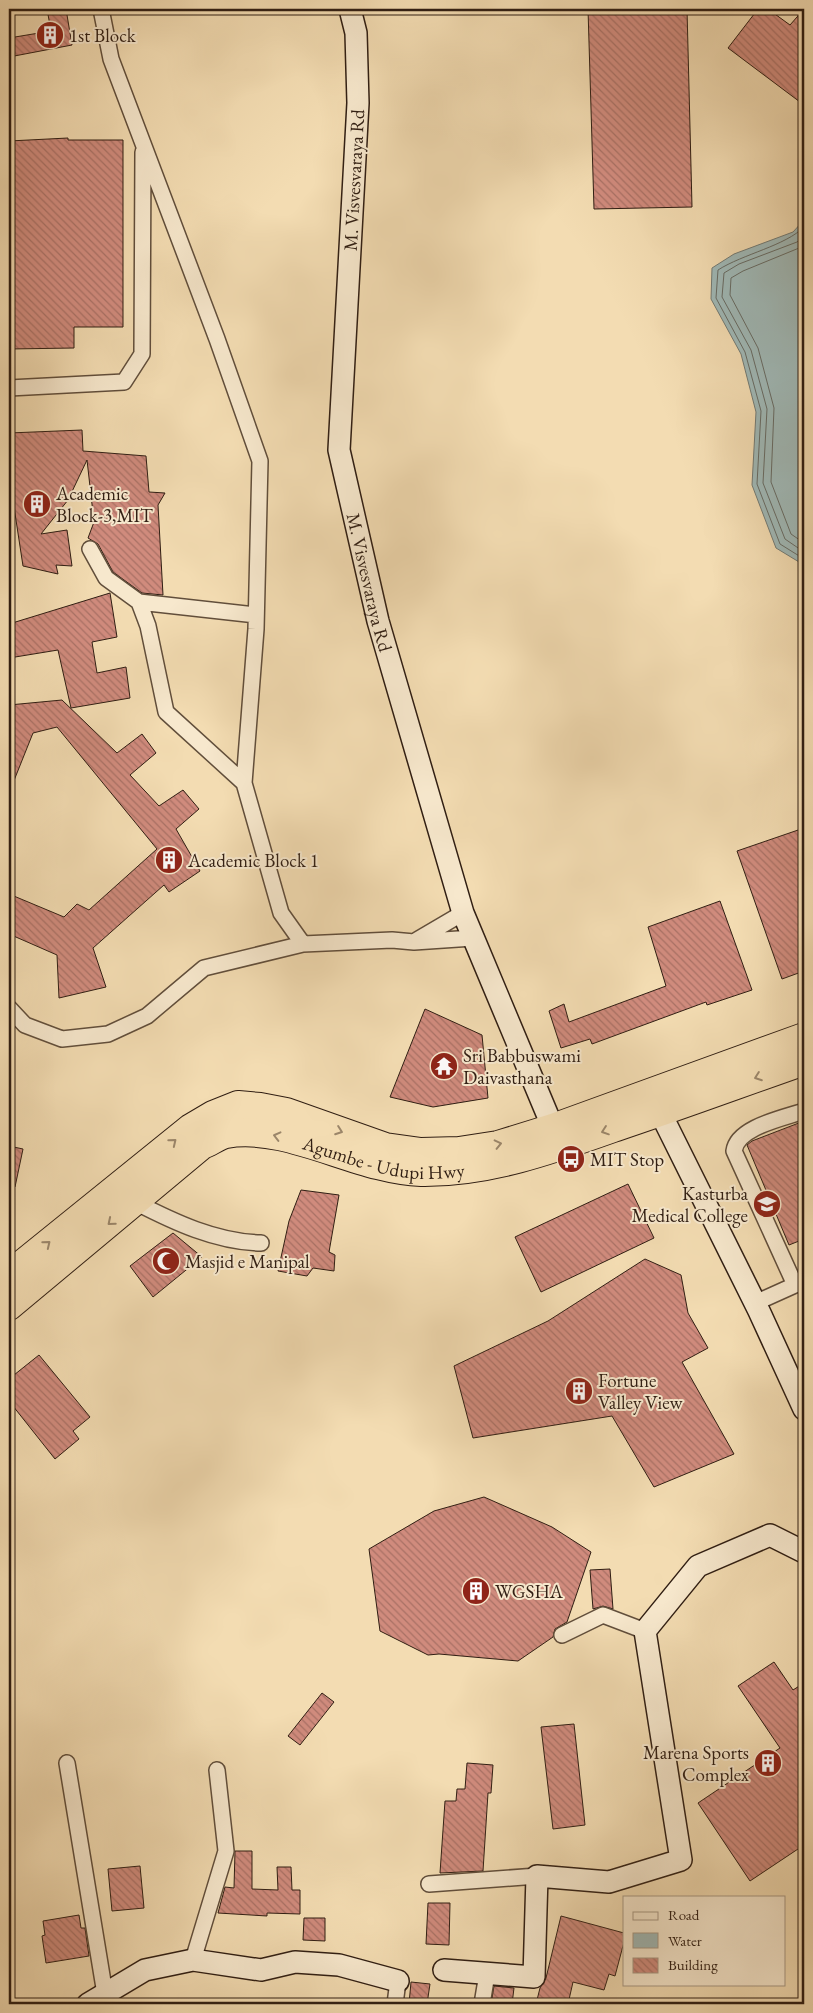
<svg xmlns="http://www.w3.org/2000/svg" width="813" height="2013" font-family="'EB Garamond',serif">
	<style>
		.water { fill: #a0b9b7; stroke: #737b75 }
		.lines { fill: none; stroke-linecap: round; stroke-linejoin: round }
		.shore { stroke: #686c65; stroke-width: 1 }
		.building { fill: url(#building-back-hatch); stroke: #301e13 }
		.street-casing { stroke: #614e3b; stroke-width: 18 }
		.secondary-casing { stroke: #301e13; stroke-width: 24 }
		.highway-casing { stroke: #301e13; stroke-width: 30 }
		.street { stroke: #f7e8cd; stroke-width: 15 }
		.secondary { stroke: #f7e8cd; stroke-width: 21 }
		.highway { stroke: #f3dcb2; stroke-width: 28 }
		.oneway { stroke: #9b866a }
		.labels { text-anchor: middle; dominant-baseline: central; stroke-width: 4; stroke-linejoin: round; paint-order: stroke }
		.poi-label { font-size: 19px; fill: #301e13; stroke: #f7e8cd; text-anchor: start }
		.street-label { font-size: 19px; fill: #301e13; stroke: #f7e8cd }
	</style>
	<defs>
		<pattern id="building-back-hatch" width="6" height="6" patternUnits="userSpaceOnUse" patternTransform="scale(1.25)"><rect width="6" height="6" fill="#d08b7d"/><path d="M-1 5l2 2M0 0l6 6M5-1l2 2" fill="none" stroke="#a97165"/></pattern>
	</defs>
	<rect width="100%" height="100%" fill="#f3dcb2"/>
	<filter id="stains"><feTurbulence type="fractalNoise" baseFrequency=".004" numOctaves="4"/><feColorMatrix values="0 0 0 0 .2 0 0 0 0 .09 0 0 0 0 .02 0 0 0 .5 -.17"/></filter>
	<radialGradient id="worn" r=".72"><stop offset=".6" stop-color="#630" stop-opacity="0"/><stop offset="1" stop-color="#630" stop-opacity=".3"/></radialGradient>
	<path class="water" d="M804,220V565L776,548L752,485L756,412L741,354L711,299L712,268L734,254L793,232Z"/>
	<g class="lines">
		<path class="shore" d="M804,227C785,246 743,254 718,270L716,298L745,352L761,411L757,484L780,544L804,559
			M804,236L797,242L739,264L724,273L722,297L751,350L767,409L763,483L785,539L804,552
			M804,246L743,271L731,278L730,295L758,348L774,408L771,482L791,534L804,543"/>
	</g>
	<path class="building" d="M47,9H66L72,45L9,57V38L51,31Z
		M588,9H687L692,207L594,209Z
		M758,9H768L790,25L804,9V105L728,48Z
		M68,138V140H123V327H74V348L9,349V141Z
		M82,430L83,451L146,456L149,492L165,493L158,505L163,595L142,593L113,572L98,544L88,538L94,522L87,460L68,500L41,534L67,530L72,566L56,565L58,574L23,566L14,507H9V433Z
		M110,593L117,637L92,642L97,673L126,667L130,698L71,708L58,650L9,658V624Z
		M62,700L117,753L142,734L156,753L130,775L159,806L183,790L199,809L176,829L200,871L169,892L164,885L93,948L106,987L59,998L57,955L9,934V894L64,917L77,904L89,910L157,849L57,727L33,733L9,793V705Z
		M804,828V971L782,979L737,851Z
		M720,901L752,990L707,1005L706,1002L592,1044L590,1039L561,1048L549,1011L564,1004L569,1022L666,986L648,927Z
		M425,1009L482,1035L488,1098L433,1107L390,1097Z
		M804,1121V1239L789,1245L747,1145L752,1141Z
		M9,1146L23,1149L15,1187H9Z
		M628,1184L654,1238L541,1292L515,1237Z
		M301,1190L339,1195L329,1252L335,1255L334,1271L313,1268L307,1276L278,1271L289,1221Z
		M173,1233L202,1257L153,1297L130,1266Z
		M645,1259L681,1275L688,1313L708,1348L682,1362L734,1454L654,1487L612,1416L473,1438L454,1366L548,1321Z
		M39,1355L90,1417L73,1431L79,1439L55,1459L9,1401V1379Z
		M484,1497L552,1527L591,1552L567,1622L555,1629L553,1637L518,1661L439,1654L428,1655L380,1631L369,1549L434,1511Z
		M610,1569L613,1609L603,1606L593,1609L590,1570Z
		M774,1662L793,1690L804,1683V1845L750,1881L698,1803L780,1748L738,1686Z
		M322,1693L334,1702L300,1745L288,1736Z
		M574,1724L585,1825L553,1829L541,1727Z
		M467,1763L493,1765L491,1793H488L483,1871L440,1873L445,1801H456L457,1789H465Z
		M235,1851H252V1889L278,1890L277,1867H291L292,1890H300V1914L267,1913V1916L218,1913L225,1887L234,1888Z
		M140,1866L144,1908L112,1911L108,1869Z
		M428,1903H450L449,1945L426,1944Z
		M79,1915L81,1928H85L89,1956L46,1963L42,1936L45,1935L43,1921Z
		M561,1916L624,1933V1942L615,1976L609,1974L604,1990L573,1982L568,2004H536L540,1988L546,1978Z
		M304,1918H325V1941L303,1940Z
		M411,1982L430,1984L427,2004H409Z
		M494,1986L514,1988L512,2004H491Z"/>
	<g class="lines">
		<defs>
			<path id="street" d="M101,9L111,59L217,339L260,461L256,629L244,783L281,913L303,944
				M9,388L124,382L142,354L143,152
				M90,549L106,578L139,602L148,626L166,712L244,783
				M139,602L256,615
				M417,940L463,913
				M9,1008L25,1025L62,1039L108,1034L147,1016L204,968L303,944L392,940L414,942L473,938
				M135,1202C174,1222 216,1242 261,1243
				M755,1303L795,1285L734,1151C737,1127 784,1118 804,1111
				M562,1635L603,1615L645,1631
				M67,1763L105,1994
				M429,1884L537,1876
				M193,1960L226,1851L217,1770
				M395,2004L398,1981
				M482,2004L487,1974"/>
			<g id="secondary">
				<path id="s1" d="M350,9L356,33L358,103L339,450L378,621L463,913L553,1128"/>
				<path d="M660,1112L759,1311L804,1409"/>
				<path d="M444,1970L534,1977L537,1876L609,1882L681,1860L645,1631L698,1566L770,1535L804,1552"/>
				<path d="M88,2004L145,1970L193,1960L261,1970L295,1962L339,1965L398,1981"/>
			</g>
			<g id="highway">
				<path d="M9,1275L191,1128L213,1115L238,1105L260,1107L286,1112L385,1147L421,1152L459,1151L498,1145L553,1128L804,1037"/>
				<path id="s2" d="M9,1306L202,1145C210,1142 218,1136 226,1134C288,1123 357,1170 421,1172C488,1173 554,1149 616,1127C679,1106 741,1083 804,1061"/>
			</g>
		</defs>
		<use href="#street" class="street-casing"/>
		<use href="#secondary" class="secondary-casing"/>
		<use href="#highway" class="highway-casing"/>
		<use href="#street" class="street"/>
		<use href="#secondary" class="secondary"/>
		<use href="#highway" class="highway"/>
	</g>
	<defs><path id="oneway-chevron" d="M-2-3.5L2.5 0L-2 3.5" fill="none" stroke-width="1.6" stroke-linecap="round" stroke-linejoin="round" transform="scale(1.25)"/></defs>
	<g class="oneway">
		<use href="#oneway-chevron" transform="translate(758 1077) rotate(160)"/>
		<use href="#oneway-chevron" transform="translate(339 1131) rotate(20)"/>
		<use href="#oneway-chevron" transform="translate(605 1131) rotate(161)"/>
		<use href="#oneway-chevron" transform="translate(277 1136) rotate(-166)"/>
		<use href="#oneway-chevron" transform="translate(173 1142) rotate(-39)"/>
		<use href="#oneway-chevron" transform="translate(498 1144) rotate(-13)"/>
		<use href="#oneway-chevron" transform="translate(111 1222) rotate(140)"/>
		<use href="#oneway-chevron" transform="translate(47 1244) rotate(-39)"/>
	</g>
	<defs>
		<symbol id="building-disc" viewBox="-11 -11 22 22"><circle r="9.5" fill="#8f2418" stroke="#f7e8cd"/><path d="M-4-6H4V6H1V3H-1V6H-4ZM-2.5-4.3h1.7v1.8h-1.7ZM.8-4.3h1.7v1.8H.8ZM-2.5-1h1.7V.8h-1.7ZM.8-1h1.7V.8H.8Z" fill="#fff"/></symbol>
		<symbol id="temple-disc" viewBox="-11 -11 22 22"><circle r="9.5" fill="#8f2418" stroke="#f7e8cd"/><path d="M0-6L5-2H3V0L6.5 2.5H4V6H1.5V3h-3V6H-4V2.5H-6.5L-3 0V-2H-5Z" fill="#fff"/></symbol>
		<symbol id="bus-disc" viewBox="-11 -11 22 22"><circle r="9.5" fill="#8f2418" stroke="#f7e8cd"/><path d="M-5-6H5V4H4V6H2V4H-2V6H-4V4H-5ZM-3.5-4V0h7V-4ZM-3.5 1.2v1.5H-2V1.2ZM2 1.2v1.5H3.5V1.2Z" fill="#fff"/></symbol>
		<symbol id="university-disc" viewBox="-11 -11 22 22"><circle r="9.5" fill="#8f2418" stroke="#f7e8cd"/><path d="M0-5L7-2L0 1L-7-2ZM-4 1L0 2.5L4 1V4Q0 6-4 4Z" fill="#fff"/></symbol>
		<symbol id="mosque-disc" viewBox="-11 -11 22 22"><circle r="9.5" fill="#8f2418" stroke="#f7e8cd"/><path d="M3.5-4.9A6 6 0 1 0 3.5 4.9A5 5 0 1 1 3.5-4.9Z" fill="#fff"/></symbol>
	</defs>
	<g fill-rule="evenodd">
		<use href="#building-disc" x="34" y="19" width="32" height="32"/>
		<use href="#building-disc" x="21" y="488" width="32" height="32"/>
		<use href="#building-disc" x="153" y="844" width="32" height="32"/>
		<use href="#temple-disc" x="428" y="1050" width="32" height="32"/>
		<use href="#bus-disc" x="555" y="1143" width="32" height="32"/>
		<use href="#university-disc" x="751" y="1188" width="32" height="32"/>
		<use href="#mosque-disc" x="150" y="1245" width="32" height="32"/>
		<use href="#building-disc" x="563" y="1375" width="32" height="32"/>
		<use href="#building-disc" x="460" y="1575" width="32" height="32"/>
		<use href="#building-disc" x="752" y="1747" width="32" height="32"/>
	</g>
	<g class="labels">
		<g class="poi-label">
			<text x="69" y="35">1st Block</text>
			<text x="56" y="493">Academic<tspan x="56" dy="22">Block-3,MIT</tspan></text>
			<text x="188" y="860">Academic Block 1</text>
			<text x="463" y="1055">Sri Babbuswami<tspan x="463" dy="22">Daivasthana</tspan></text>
			<text x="590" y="1159">MIT Stop</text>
			<text x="748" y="1193" text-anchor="end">Kasturba<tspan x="748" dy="22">Medical College</tspan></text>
			<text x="185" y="1261">Masjid e Manipal</text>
			<text x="598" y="1380">Fortune<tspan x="598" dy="22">Valley View</tspan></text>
			<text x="495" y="1591">WGSHA</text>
			<text x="749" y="1752" text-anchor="end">Marena Sports<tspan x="749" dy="22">Complex</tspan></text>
		</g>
		<g class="street-label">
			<text transform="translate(354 180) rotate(-87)">M. Visvesvaraya Rd</text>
			<text stroke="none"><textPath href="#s1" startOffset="578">M. Visvesvaraya Rd</textPath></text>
			<text stroke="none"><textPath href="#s2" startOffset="439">Agumbe - Udupi Hwy</textPath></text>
		</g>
	</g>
	<rect width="813" height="2013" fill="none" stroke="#f3dcb2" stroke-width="30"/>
	<rect x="10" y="10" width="793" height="1993" fill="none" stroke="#301e13" stroke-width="2.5"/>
	<rect x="15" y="15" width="783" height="1983" fill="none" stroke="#301e13"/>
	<rect x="623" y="1896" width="162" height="90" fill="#f7e8cd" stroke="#a79783"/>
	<rect x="633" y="1912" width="25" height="8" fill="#f7e8cd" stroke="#a79783"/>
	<text x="668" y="1920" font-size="15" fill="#301e13">Road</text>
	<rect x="633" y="1933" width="25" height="15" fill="#a0b9b7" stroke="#a79783"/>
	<text x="668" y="1946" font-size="15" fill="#301e13">Water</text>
	<rect x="633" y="1958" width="25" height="15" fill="url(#building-back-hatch)" stroke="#a79783"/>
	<text x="668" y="1970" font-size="15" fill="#301e13">Building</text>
	<rect width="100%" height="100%" filter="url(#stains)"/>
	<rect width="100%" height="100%" fill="url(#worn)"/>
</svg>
